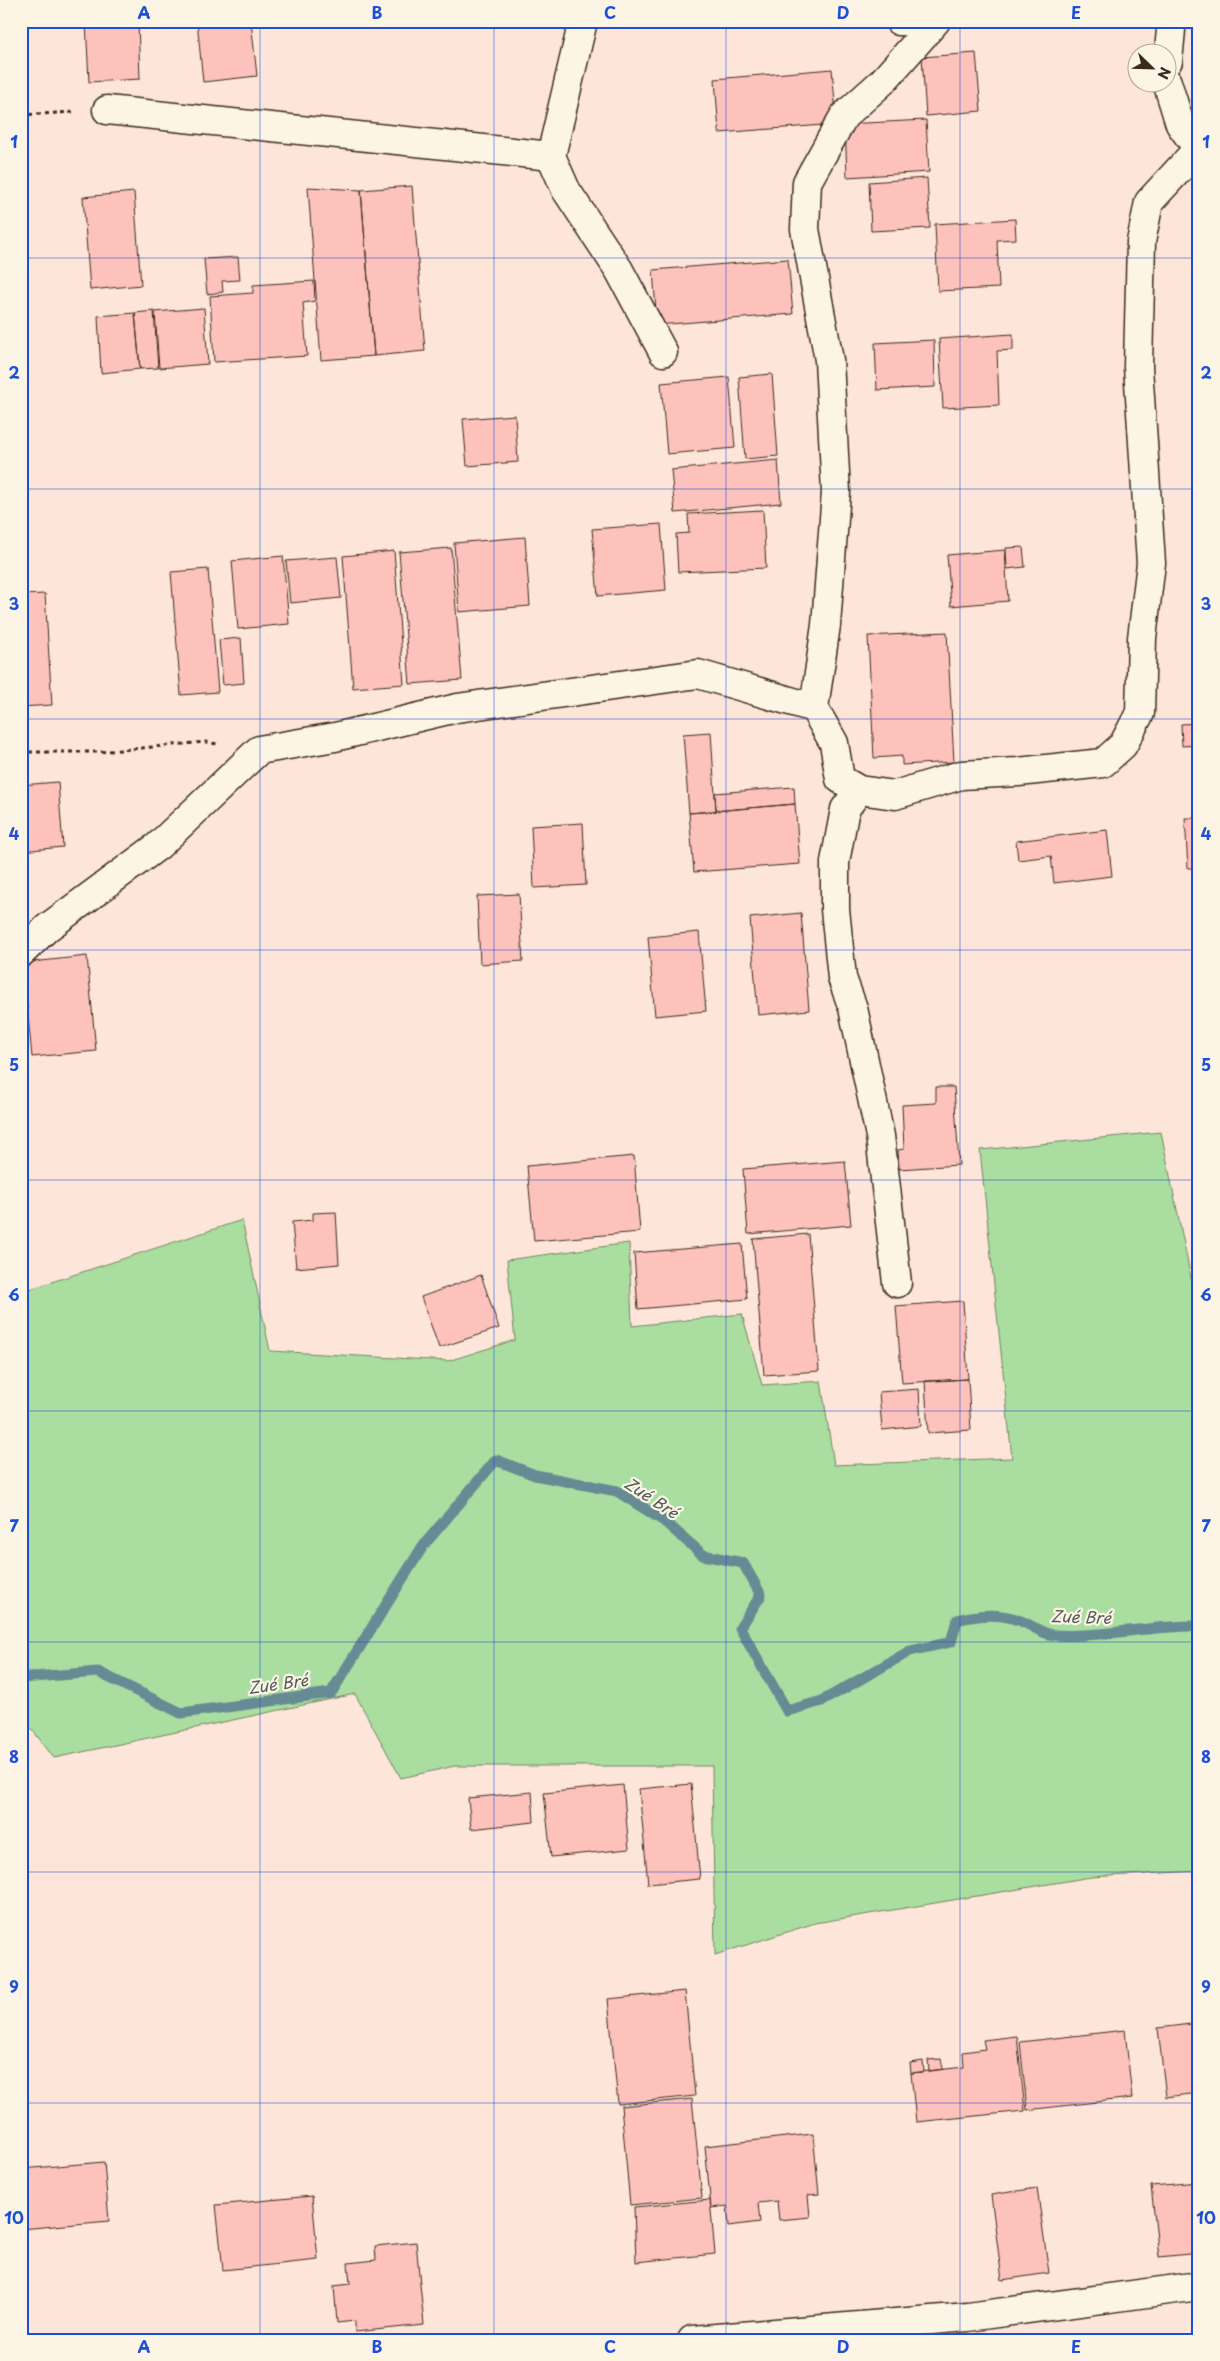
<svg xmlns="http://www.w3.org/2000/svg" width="1220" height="2361" font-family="'Playpen Sans',sans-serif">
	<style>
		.green { fill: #aadea0; stroke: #72845f }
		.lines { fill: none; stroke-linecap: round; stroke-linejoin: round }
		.stream { stroke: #668b95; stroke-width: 11 }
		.building { fill: #fec2bc; stroke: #3b2a1e }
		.minor-casing { stroke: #3b2a1e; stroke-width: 31 }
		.path { stroke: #3b2a1e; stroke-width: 3; stroke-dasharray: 4 4; stroke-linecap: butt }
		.minor { stroke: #fcf5e5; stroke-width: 28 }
		.grid { fill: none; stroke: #1d4ed8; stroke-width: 1; stroke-opacity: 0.55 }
		.labels { text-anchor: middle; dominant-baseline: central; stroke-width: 4.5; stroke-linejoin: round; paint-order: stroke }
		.water-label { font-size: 16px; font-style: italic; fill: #515a59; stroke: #fcf5e5 }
		.neatline { fill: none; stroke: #1d4ed8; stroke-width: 2 }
		.grid-label { font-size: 16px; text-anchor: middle; font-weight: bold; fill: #1d4ed8 }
	</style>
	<rect width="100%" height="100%" fill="#fde6d9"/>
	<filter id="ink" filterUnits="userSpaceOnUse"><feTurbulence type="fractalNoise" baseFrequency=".02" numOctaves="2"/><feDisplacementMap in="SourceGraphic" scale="10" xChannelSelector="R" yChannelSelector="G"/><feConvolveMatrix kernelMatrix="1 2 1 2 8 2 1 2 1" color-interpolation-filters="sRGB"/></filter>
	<g filter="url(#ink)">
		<path class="green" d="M1161,1132L1199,1317V1871L1091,1877L815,1923L715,1955L712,1766H455L401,1778L355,1694L54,1758L21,1715V1292L242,1220L270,1351L448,1361L515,1340L507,1260L629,1243L632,1326L742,1314L762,1385L821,1381L834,1465L1012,1458L980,1150Z"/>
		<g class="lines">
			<path class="stream" d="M21,1678L98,1672L181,1713L331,1693L423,1546L496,1460L535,1475L617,1491L664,1521L703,1555L743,1563L761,1595L740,1628L787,1711L822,1701L910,1651L951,1642L957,1620C976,1615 999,1613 1018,1620C1029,1623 1041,1634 1053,1635C1102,1638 1150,1625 1199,1626"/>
		</g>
		<path class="building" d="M86,21H99L100,24L138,21L140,79L89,82Z
			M197,21H251L257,76L203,82Z
			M976,53L981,111L926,116L922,57Z
			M832,69L837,124L719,133L715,79Z
			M926,120L929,172L847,177L845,124Z
			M927,178L930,228L871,231L869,182Z
			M412,186L425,351L374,356L361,190Z
			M308,187L361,190L374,356L321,360Z
			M134,192L141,285L90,290L83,197Z
			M1015,219L1016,239L997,240L999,288L938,291L935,224Z
			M238,257L240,280L222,281L223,292L207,294L204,259Z
			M788,259L793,314L657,325L653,270Z
			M314,281L315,301L303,303L307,356L214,362L210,296L253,293V285Z
			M204,308L208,364L159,368L155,312Z
			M154,311L158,368L140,369L135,313Z
			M135,313L140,369L101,373L98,316Z
			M1013,334V350L997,351L999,405L943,408L939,339Z
			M934,340L935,387L877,390L875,343Z
			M772,374L778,456L745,459L739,377Z
			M729,377L735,448L667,454L661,383Z
			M515,415L518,462L467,466L463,419Z
			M778,460L781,503L675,513L671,470Z
			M763,510L766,568L678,572L676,534L689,533L688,514Z
			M661,524L666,590L598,596L592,529Z
			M525,537L530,606L459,612L454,543Z
			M1023,547L1025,567L1007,569L1006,548Z
			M451,548L462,680L410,684L399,552Z
			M1005,550L1008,601L951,606L947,555Z
			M394,551L404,684L353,688L343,556Z
			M283,556L289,624L238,629L232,561Z
			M337,557L341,598L290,603L286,561Z
			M208,569L218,692L181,695L171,572Z
			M45,594L52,705L21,707V595Z
			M947,632L954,762L902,765V756L874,758L868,636Z
			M241,638L244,683L223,685L219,640Z
			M1199,723V745L1182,746L1181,724Z
			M711,732L716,811L689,813L683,734Z
			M58,782L63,847L21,851V785Z
			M794,787L795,804L716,811L715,793Z
			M795,804L800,864L694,872L689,813Z
			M1185,818H1199V868H1188Z
			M583,823L586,885L534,888L531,826Z
			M1107,830L1112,876L1054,883L1051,856L1018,860L1016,841Z
			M519,894L523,961L480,964L477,896Z
			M801,913L809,1010L758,1015L750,918Z
			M699,932L706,1011L655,1016L648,937Z
			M87,956L96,1051L32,1057L23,963Z
			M936,1087H954L959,1165L899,1169L898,1150L904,1149L902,1105L936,1103Z
			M634,1156L640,1232L534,1241L527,1166Z
			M845,1161L851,1225L748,1234L743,1169Z
			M336,1212L339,1264L296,1268L292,1222L313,1220V1213Z
			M808,1234L819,1371L764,1375L753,1239Z
			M742,1244L747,1299L638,1309L634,1253Z
			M481,1275L499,1328L439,1348L421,1297Z
			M963,1301L968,1379L902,1383L896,1306Z
			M968,1379L971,1430L928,1433L925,1381Z
			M919,1389L921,1426L882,1430L879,1392Z
			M691,1784L700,1879L648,1884L639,1789Z
			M623,1785L629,1849L551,1857L544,1793Z
			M532,1792L534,1822L471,1829L468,1798Z
			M685,1991L695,2096L618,2104L608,1999Z
			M1199,2023V2093L1166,2097L1158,2028Z
			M1125,2030L1132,2098L1027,2110L1020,2042Z
			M1017,2036L1025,2111L916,2122L911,2073L964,2067L963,2052L985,2049L983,2040Z
			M941,2059L943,2069L929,2071L928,2060Z
			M923,2061L924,2072L911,2073L910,2063Z
			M692,2099L702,2198L630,2205L621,2106Z
			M813,2134L819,2194L808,2195L810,2217L779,2220L777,2201L758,2203L760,2222L729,2226L727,2206L711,2208L705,2146Z
			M104,2162L109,2221L21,2229V2169Z
			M1199,2182V2253L1159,2257L1151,2186Z
			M1037,2188L1049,2273L1002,2280L991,2195Z
			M312,2196L318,2260L223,2270L216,2205Z
			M710,2200L715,2254L636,2262L634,2207Z
			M416,2242L424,2325L355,2332V2321L337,2323L334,2286L350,2284L348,2263L376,2260L375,2246Z"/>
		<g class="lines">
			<defs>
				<path id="minor" d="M583,21L551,156L566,190L619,270L663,352
					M899,21L934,23
					M936,21L882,82L844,116L807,182L805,229L829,360L836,492L826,625L814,708L834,743L840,779L859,790L895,795L961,775L1018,772L1103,763L1123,745L1140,713L1142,638L1151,563L1138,367L1141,242L1149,202L1197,150
					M1168,61L1171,30L1169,21
					M1167,82L1180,124L1199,150
					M107,110L551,156
					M859,790L845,809L835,862V909L842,978L853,1008L880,1136L897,1283
					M21,953L47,928L158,846L259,750L335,737L457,708L698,674L814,708
					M692,2340L968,2317L1199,2286"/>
			</defs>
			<use href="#minor" class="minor-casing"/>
			<path class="path" d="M21,115L74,112
				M21,752H99L205,742L218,744"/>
			<use href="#minor" class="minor"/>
		</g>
	</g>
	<path class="grid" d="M260,21V2340M494,21V2340M726,21V2340M960,21V2340M21,258H1199M21,489H1199M21,719H1199M21,950H1199M21,1180H1199M21,1411H1199M21,1642H1199M21,1872H1199M21,2103H1199"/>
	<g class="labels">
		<g class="water-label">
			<text transform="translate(652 1497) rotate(33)">Zué Bré</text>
			<text transform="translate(1081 1616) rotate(2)">Zué Bré</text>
			<text transform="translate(278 1683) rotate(-8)">Zué Bré</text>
		</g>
	</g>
	<rect width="1220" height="2361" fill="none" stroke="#fcf5e5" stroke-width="55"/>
	<g transform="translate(1152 68) rotate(113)"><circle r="24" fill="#fcf5e5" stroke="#afa495"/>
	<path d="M0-4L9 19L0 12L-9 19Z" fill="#3b2a1e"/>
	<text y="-8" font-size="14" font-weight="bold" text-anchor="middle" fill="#3b2a1e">N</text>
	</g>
	<rect x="28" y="28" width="1164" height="2306" class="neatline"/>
	<g class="grid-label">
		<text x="144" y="19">A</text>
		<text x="377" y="19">B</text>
		<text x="610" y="19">C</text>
		<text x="843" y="19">D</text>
		<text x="1076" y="19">E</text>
		<text x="14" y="148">1</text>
		<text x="1206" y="148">1</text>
		<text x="14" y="379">2</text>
		<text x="1206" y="379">2</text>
		<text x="14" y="610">3</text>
		<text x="1206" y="610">3</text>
		<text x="14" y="840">4</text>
		<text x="1206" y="840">4</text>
		<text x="14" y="1071">5</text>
		<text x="1206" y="1071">5</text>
		<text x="14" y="1301">6</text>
		<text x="1206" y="1301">6</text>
		<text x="14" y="1532">7</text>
		<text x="1206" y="1532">7</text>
		<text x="14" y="1763">8</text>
		<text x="1206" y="1763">8</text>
		<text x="14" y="1993">9</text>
		<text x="1206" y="1993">9</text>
		<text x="14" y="2224">10</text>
		<text x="1206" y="2224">10</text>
		<text x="144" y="2353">A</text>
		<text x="377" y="2353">B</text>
		<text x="610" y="2353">C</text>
		<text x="843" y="2353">D</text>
		<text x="1076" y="2353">E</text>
	</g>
</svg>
